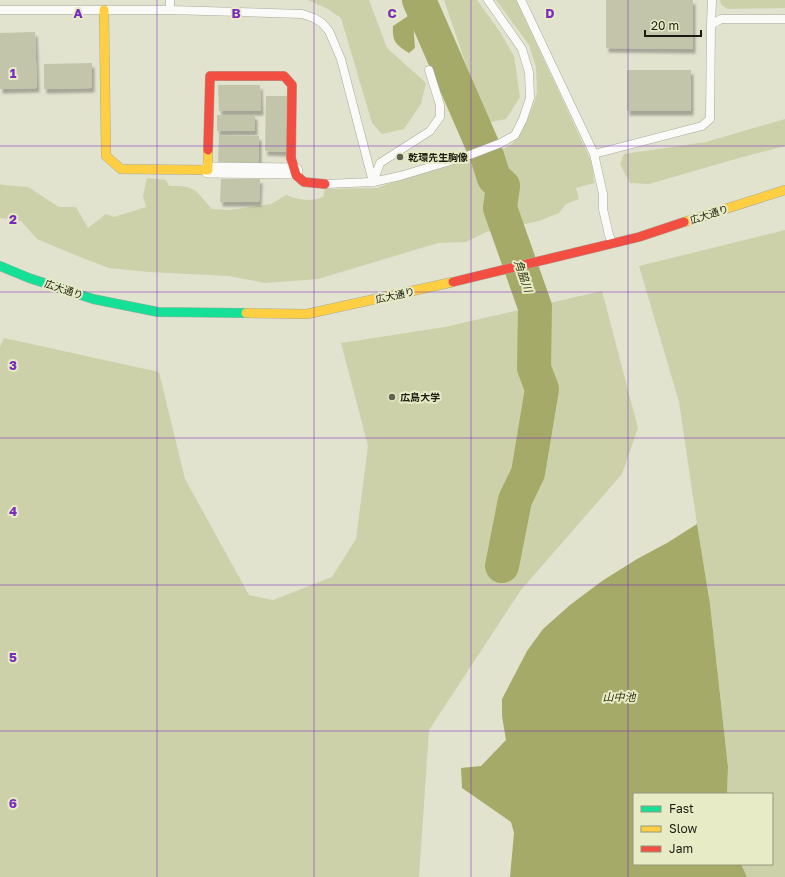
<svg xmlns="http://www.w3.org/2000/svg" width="785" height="877" font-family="'Golos Text','Noto Sans JP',sans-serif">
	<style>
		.green { fill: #cdd1aa }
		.water { fill: #a5aa68 }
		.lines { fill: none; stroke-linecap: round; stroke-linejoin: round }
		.river { stroke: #a5aa68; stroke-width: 34 }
		.building { fill: #c3c5ab; filter: url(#shadow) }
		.lane-casing { stroke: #a9ab9b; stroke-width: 9 }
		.street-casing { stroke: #a9ab9b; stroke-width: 16 }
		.fast-casing { stroke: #a9ab9b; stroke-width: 10 }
		.slow-casing { stroke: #a9ab9b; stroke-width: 10 }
		.jam-casing { stroke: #a9ab9b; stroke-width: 10 }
		.lane { stroke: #fafbf8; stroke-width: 8 }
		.street { stroke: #fafbf8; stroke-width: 15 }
		.fast { stroke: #16e098; stroke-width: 9 }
		.slow { stroke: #ffcf43; stroke-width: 9 }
		.jam { stroke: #f24e42; stroke-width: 9 }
		.grid { fill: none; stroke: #7b2cbf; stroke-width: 1; stroke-opacity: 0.55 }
		.poi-dot { fill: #606252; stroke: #e7ebc6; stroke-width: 1.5 }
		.labels { text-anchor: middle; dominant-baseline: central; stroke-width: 4; stroke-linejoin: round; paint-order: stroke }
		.poi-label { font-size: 10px; font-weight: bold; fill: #1b1c0f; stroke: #e7ebc6; text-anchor: start }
		.street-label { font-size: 10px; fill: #1b1c0f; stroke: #e7ebc6 }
		.water-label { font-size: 11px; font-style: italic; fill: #2e310b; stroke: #e7ebc6 }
		.grid-label { font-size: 13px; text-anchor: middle; font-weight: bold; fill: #7b2cbf; stroke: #e7ebc6; stroke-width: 4; stroke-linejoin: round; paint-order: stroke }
	</style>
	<defs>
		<filter id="shadow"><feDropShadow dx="2.5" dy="4.5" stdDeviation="1" flood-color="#0004"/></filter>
	</defs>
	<rect width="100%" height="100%" fill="#e1e3ce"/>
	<path class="green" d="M308,0H369L387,48L426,83L421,104L404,129L382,134L372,123L341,18L328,9Z
		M444,0H477L500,32L514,56L520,97L506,119L486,123Z
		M496,0H516L591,161L593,170L594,183L576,188L579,199L566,204L559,213L539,221L486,232L466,242L438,243L318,279L265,283L229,276L149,272L109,268L80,257L37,239L21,221L0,218V184L4,185L28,187L59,207H76L88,228L106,214L114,217L146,207L143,196L147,178L166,180L169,186C196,185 195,190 212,209L229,210L271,204L286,195C299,200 311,202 323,197L325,189L377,188L421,172L493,155L512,144L522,131L534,104L537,92L536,67L529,45Z
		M720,0H785V8L727,9L721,4Z
		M785,119V146L739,158L649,184L630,183L620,164L624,154L706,142Z
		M785,230V877H747L741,864H772V794H727L728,767L710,604L697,524L679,402L639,266Z
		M602,291L638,428L622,474L521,590L429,730L419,877H0V347L4,338L159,372L185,479L249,595L273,600L332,577L356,539L368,446L341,343L445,327Z"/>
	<path class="water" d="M408,16L413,22L415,48L409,53C396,45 392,42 393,26Z
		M697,524L710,604L728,767L727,794H634V864H741L747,877H510L514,833L511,822L462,788L461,768L481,766L506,740L502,716V699L527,651L543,629L570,605L602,581L637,559L667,543Z"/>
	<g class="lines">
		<path class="river" d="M419,0L487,156L494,178L503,186L500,208L535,307L534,368L542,389L528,473L515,500L502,566"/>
	</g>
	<path class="building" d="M606,0H693V49L606,48Z
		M35,32L37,88L0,89V33Z
		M92,63V88L44,89V64Z
		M627,70H691V111H627Z
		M218,85H260L261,111H219Z
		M266,96H288L287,152L265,151Z
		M217,115H255V131H217Z
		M219,135L259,136V165L218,164Z
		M221,179H260L259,202H220Z"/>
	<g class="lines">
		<defs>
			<path id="lane" d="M521,0L594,154L603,194V209L609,235L612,243
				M0,10H170L302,14L314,18L322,23L329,31L341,59L373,182
				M170,10V0
				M711,25L712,0
				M594,154L702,126L710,119L711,25L721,19H785
				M373,182L380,163L430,131L440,117V105L429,70
				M326,184L373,182L400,176L467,156L501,143L515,135L523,119L530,98L529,72L522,49L488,0"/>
			<path id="street" d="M208,170L295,171"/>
			<path id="fast" d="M0,266L29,278L93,299L158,312L246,313"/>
			<path id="slow" d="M104,10L106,156L121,169L208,170V150
				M684,222L785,190
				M246,313L307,314L453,282"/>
			<path id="jam" d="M208,150L210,76H284L292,85L291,158L296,175L304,182L325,184
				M453,282L639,237L684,222"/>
		</defs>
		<use href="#lane" class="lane-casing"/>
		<use href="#street" class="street-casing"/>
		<use href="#fast" class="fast-casing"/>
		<use href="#slow" class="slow-casing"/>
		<use href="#jam" class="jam-casing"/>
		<use href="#lane" class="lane"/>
		<use href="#street" class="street"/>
		<use href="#fast" class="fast"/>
		<use href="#slow" class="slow"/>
		<use href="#jam" class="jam"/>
	</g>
	<path class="grid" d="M157,0V877M314,0V877M471,0V877M628,0V877M0,146H785M0,292H785M0,438H785M0,585H785M0,731H785"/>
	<g class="poi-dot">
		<circle cx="400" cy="157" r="4"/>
		<circle cx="392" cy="397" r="4"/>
	</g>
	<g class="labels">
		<g class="poi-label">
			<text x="408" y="157">乾環先生胸像</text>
			<text x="400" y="397">広島大学</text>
		</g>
		<g class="street-label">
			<text transform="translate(709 214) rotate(-18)">広大通り</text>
			<text transform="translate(64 289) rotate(18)">広大通り</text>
			<text transform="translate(395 295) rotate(-12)">広大通り</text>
		</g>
		<g class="water-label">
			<text transform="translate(524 276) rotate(71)">角脇川</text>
			<text x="619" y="696">山中池</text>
		</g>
	</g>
	<g class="grid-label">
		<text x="78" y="18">A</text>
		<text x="236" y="18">B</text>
		<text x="392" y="18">C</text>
		<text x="550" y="18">D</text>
		<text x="13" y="78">1</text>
		<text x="13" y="224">2</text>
		<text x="13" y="370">3</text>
		<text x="13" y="516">4</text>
		<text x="13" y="662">5</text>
		<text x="13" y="808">6</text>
	</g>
	<rect x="633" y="793" width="140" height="72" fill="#e7ebc6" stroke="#95987d"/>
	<rect x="641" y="806" width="20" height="6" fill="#16e098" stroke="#95987d"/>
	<text x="669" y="813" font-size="12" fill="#1b1c0f">Fast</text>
	<rect x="641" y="826" width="20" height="6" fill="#ffcf43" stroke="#95987d"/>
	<text x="669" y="833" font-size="12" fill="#1b1c0f">Slow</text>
	<rect x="641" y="846" width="20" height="6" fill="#f24e42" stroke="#95987d"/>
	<text x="669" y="853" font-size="12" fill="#1b1c0f">Jam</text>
	<path d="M645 30v6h56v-6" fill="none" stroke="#1b1c0f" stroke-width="2"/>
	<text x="651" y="30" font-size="12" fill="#1b1c0f" stroke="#e7ebc6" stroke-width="3" paint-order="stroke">20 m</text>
</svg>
